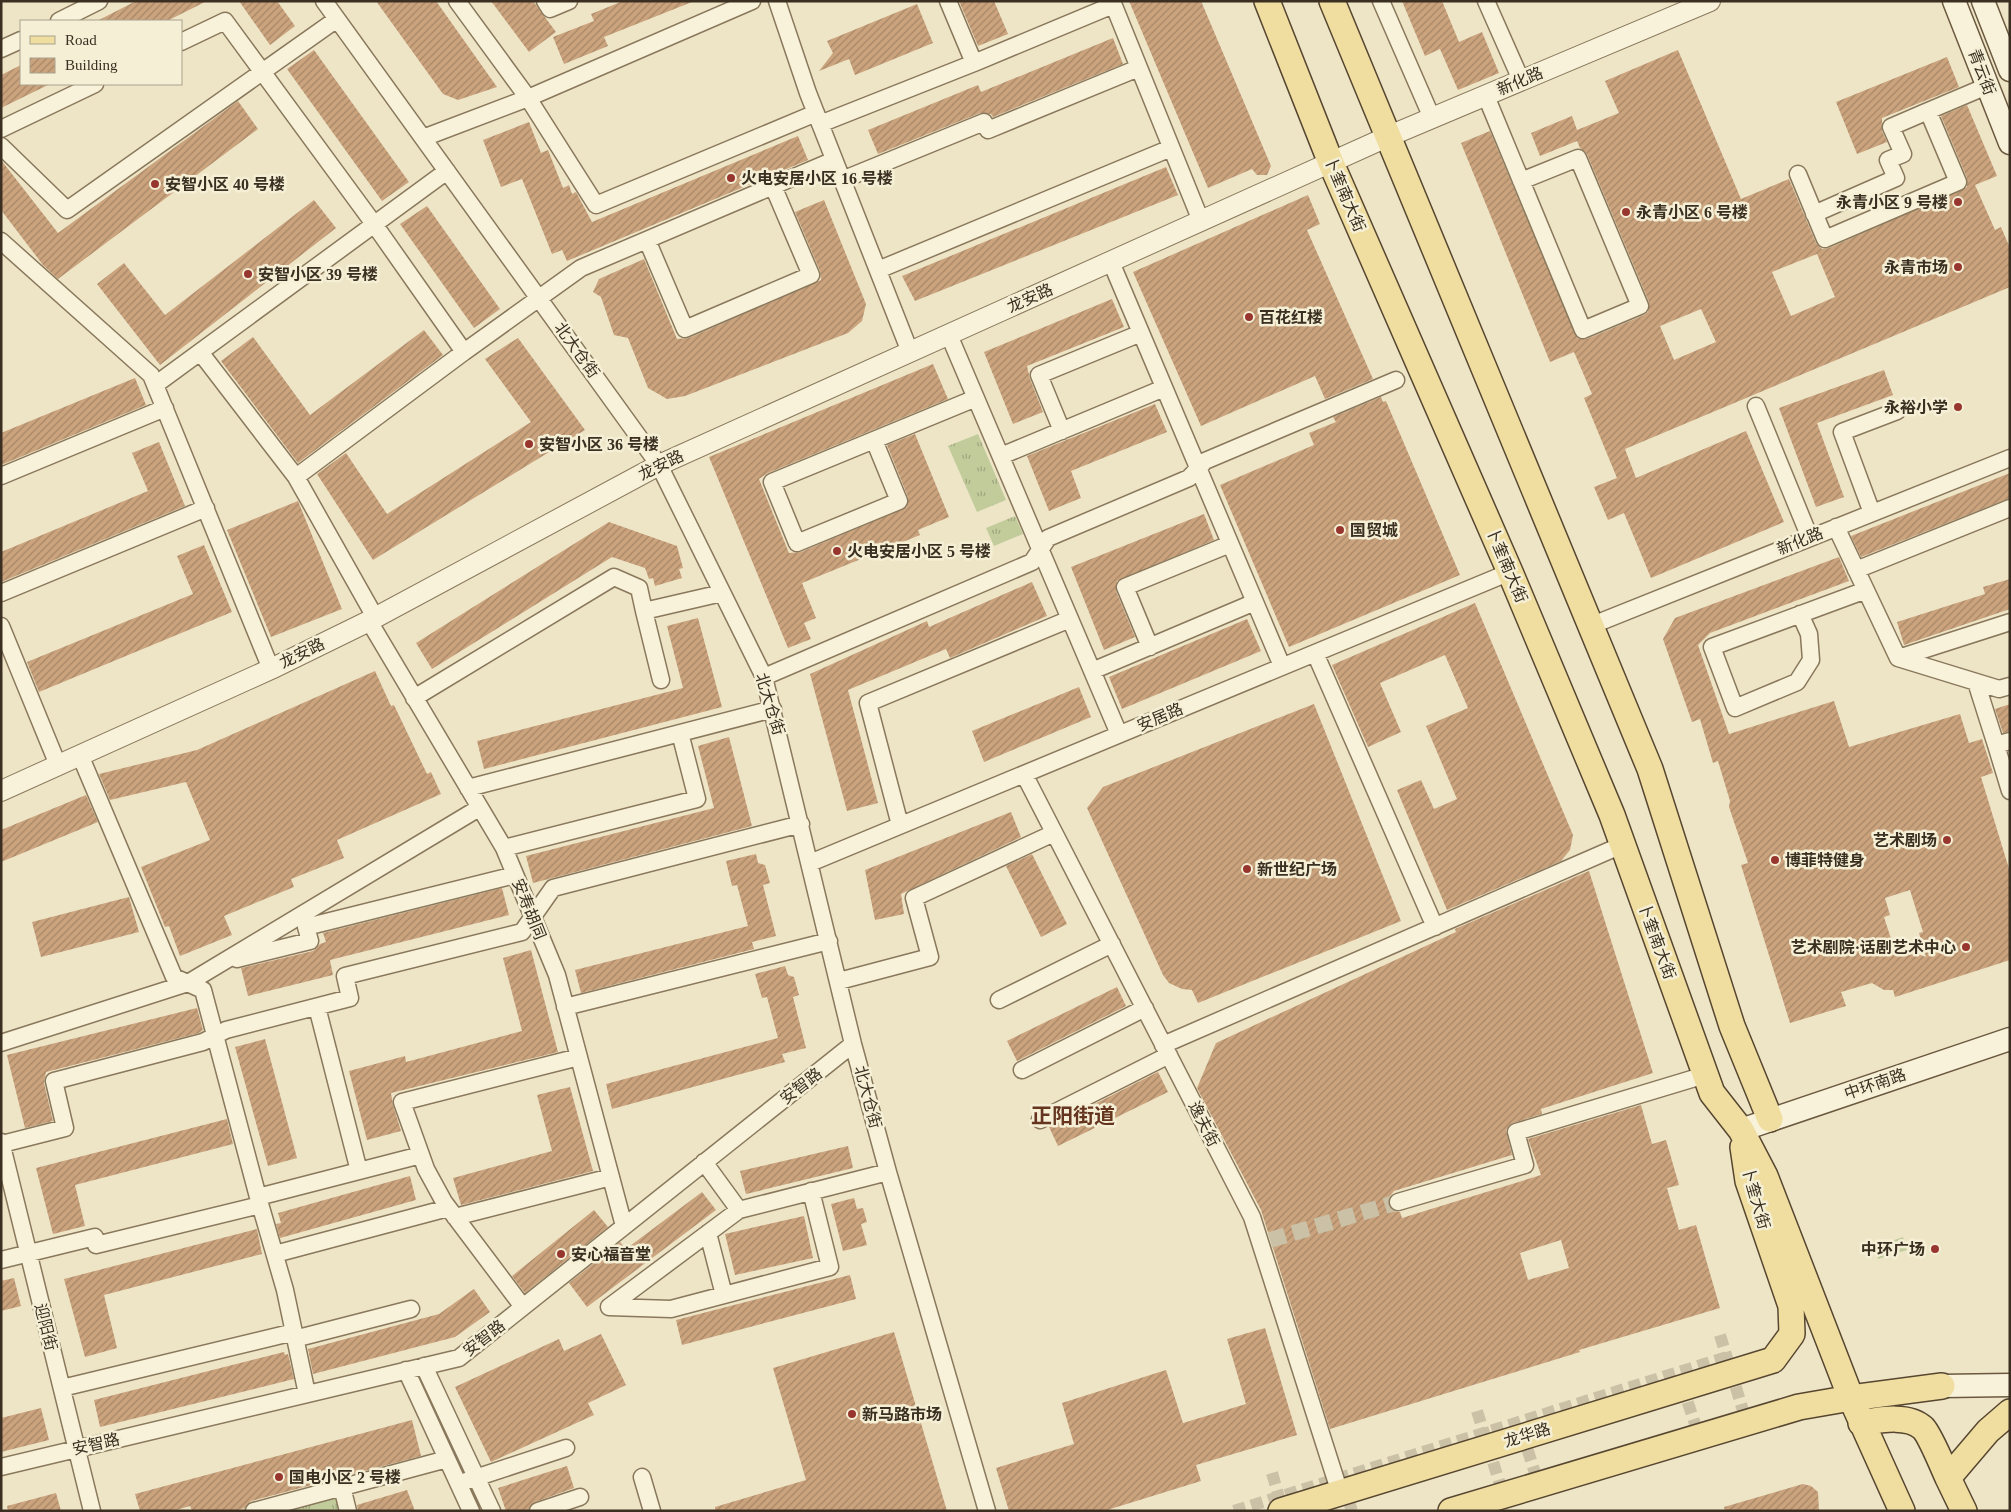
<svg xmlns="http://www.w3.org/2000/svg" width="2011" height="1512" font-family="'Times New Roman','Noto Sans SC',serif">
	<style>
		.grass { fill: url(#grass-tufts) }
		.building { fill: url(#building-hatch); fill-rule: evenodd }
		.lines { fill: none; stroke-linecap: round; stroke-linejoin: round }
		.pedestrian-tunnel { stroke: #cac1a6; stroke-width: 12; stroke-dasharray: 12 6; stroke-linecap: butt }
		.minor-tunnel { stroke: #cac1a6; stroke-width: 16; stroke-dasharray: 16 8; stroke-linecap: butt }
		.minor-casing { stroke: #89785c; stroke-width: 19 }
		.tertiary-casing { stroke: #89785c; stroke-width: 22 }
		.secondary-casing { stroke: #6b593f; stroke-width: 25 }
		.primary-casing { stroke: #574630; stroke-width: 28 }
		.minor { stroke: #f8f2da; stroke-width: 16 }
		.tertiary { stroke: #f8f2da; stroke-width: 20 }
		.secondary { stroke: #f8f2da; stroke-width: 22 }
		.primary { stroke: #efdea0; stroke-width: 25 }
		.poi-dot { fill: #97362e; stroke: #f5efd6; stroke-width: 2 }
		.labels { text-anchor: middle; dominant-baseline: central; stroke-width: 5; stroke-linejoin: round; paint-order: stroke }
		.street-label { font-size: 16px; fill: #3a2f20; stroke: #f5efd6 }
		.poi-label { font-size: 16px; font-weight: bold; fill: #3a2f20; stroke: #f5efd6; text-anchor: start }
		.district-label { font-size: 21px; font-weight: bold; fill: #653520; stroke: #f5efd6 }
	</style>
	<defs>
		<pattern id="grass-tufts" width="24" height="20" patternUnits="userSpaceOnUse" patternTransform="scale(1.25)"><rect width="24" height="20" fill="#c2cc9b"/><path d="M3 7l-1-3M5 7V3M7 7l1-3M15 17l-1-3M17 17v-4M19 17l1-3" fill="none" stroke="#9fa67e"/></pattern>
		<pattern id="building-hatch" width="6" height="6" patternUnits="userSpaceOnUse" patternTransform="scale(1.25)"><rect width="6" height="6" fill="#cba47e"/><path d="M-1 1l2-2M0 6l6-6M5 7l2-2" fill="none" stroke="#a68667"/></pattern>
	</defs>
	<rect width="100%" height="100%" fill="#eee5c7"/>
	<path class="grass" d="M978,434L1006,500L977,512L948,446Z
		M1015,516L1023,534L994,546L986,528Z
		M1903,1237L1907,1250L1878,1259L1874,1247Z
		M336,1495L340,1511H279Z"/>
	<path class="building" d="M136,1H207L167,21H97Z
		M239,1H277L295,26L270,45Z
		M376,1H436L497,87L458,100L443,94Z
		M491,1H533L556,32L529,52Z
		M623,1L692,2L604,37L608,46L564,64L553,37L594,21L591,14Z
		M959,1H994L1008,34L978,46Z
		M1129,1H1201L1271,166L1267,175H1257L1252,169L1208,188Z
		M1402,1H1442L1459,42L1482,32L1499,73L1458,90L1440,49L1425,56Z
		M917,4L933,43L855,75L849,59L819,71L833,53L827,41Z
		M1113,38L1123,64L993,117L991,114L980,113L878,154L868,130L978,85L981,92Z
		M314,50L409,182L382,201L287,69Z
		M1678,50L1741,199L1789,179L1816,243L1822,249L1829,248L1967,187V178L1941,116L1967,105L1997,176L1975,185L1995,230L2001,227L2010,248V287L1625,449L1636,478L1746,431L1784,522L1651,578L1624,513L1608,520L1594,487L1617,478L1584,398L1592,394L1574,352L1550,362L1461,143L1490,131L1577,338L1587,339L1644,315L1648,312L1649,302L1587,154L1580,148L1577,141L1540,156L1531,133L1572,116L1577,130L1619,113L1605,81ZM1817,254L1835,297L1791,316L1772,272ZM1701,309L1716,342L1674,360L1660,326Z
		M1947,57L1959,87L1882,118V131L1887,142L1857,154L1836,102Z
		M21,65V84H50L1,108V75Z
		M238,101L258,129L58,279L43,265L1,210V160L58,233Z
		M529,122L541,153L548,150L563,188L569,185L572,194L576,192L592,222L798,136L808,160L567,261L562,250L552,254L522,179L501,187L483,140Z
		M1166,167L1178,195L915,301L902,276Z
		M1308,195L1320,224L1307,230L1373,379L1325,399L1315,376L1201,426L1133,272Z
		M314,200L336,228L160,365L97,284L124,263L165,315Z
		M824,200L866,304L862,321L848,333L685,396L667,399L648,388L628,338L614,335L601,297L593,292L599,279L644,259L677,339L689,338L821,280L820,271L795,212Z
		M427,206L500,309L474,328L400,224Z
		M1112,299L1124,327L1027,366L1030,379L1043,412L1013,424L984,352Z
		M424,330L443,355L298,463L221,361L253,337L310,415Z
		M518,338L585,430L373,560L317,474L346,453L387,514L531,422L485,359Z
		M933,364L948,399L768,473L759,479L789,553L801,552L907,507L908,497L887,445L915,434L949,517L918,530L920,535L802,583L816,618L804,623L811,639L788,648L709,457Z
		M1884,370L1893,395L1817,423L1844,497L1816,507L1779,408Z
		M135,378L146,405L1,465V433Z
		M1381,397L1383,402L1386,401L1460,575L1289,647L1220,485L1314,445L1309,433L1336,422L1333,417Z
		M1155,404L1167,432L1071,471L1081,498L1049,511L1027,456Z
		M159,442L185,506L1,582V552L148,491L132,453Z
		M2010,473V498L1861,557L1851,536Z
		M298,501L342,609L271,637L227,530Z
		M1204,514L1214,540L1117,581L1116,591L1135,637L1104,650L1071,567Z
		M609,522L677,546L683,568L679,569L682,578L655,586L653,578L649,579L645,568L612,557L432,669L416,643Z
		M204,545L232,612L39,692L27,662L193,594L177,556Z
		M1839,557L1849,581L1710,633L1698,645L1729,734L1834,701L1849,747L1960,714L1969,743L1982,739L1993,773L1981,777L2010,872V960L1895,997L1893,990H1884L1872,983L1841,992L1846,1006L1790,1023L1741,865L1748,863L1729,807L1730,801L1718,761L1713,763L1700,719L1692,722L1663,639L1675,618ZM1910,890L1923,932L1919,933L1926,957L1893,945L1884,917L1890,915L1885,898Z
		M2010,579V609L1904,645L1897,622L1985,594L1983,587Z
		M1032,582L1047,616L950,658L946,649L848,690L878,803L847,811L810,674L927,621L929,627Z
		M1475,603L1573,835L1570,850L1561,861L1447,910L1397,790L1421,780L1434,809L1457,799L1426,726L1468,708L1445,655L1380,683L1401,732L1368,747L1332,665Z
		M698,618L722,707L484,769L477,741L683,688L667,626Z
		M1247,619L1261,651L1122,709L1109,677Z
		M375,671L391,706L394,705L427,774L431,772L441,794L337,840L344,858L291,879L294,887L224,916L232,935L180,956L169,926L165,927L141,867L210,840L186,782L110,800L99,774L197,750Z
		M1079,687L1091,717L984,762L972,731Z
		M1314,704L1401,921L1198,1003L1192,990L1182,989L1169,983L1163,975L1087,808L1103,787Z
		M2010,704V731L2003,733L1995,709Z
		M729,737L752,826L533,883L526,856L714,808L698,746Z
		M86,795L98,822L1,862V830Z
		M1011,812L1021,837L901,894L904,914L875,920L865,870Z
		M756,854L758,863L765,865L770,883L763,885L776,936L752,942L754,949L581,993L575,970L748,926L737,885L732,886L726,861Z
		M1032,854L1067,924L1041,937L1006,866Z
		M1589,871L1653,1073L1541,1109L1542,1114L1513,1123L1506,1130L1512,1155L1394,1191L1388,1199L1389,1205L1395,1212H1400L1402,1218L1541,1175L1528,1139L1641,1105L1652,1144L1666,1140L1679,1185L1667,1188L1679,1230L1696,1225L1720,1308L1579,1350L1580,1352L1330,1429L1261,1210L1197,1088L1216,1043L1456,932L1455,929ZM1561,1240L1569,1268L1528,1280L1520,1253Z
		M502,888L509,915L330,960L333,975L248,996L241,968L313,951L320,944L326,942L323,933Z
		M129,897L139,932L41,957L32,922Z
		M531,950L558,1052L391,1093L393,1105L401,1131L367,1140L349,1071L405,1056L406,1062L522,1031L503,958Z
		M785,966L788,975L794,977L799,995L793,997L806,1048L782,1054L785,1062L612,1109L606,1084L778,1038L767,997L762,998L755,974Z
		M1117,987L1126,1006L1017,1061L1007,1041Z
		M197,1008L203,1030L199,1033L46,1072L44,1083L53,1121L25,1128L7,1055Z
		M265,1039L297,1158L268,1166L235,1047Z
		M1158,1072L1168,1092L1058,1146L1049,1127Z
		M570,1087L593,1171L461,1205L453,1178L552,1151L537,1095Z
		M227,1119L233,1144L75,1185L85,1226L53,1234L36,1168Z
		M848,1146L853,1168L746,1194L740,1171Z
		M410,1176L416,1200L280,1238L276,1224L281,1223L278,1213Z
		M702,1192L716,1210L587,1307L569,1283L620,1242L626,1249Z
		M854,1198L857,1209L863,1208L867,1222L861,1224L867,1245L843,1251L831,1204Z
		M594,1210L608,1227L525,1293L512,1276Z
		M804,1216L813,1258L735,1275L725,1234Z
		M257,1229L262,1254L104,1295L117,1348L85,1357L64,1279Z
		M850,1275L856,1299L682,1345L676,1320Z
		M14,1278L21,1306L1,1311V1281Z
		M474,1289L490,1312L455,1337L313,1374L308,1349L439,1314Z
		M1265,1328L1297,1435L1196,1465L1201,1481L1104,1511H1009L996,1468L1074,1444L1062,1403L1166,1370L1183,1423L1246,1404L1227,1339Z
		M894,1332L947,1511H715V1507L806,1480L773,1368Z
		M601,1334L626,1385L588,1403L594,1415L491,1462L455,1387L559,1339L564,1351Z
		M284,1352L285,1355L288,1354L294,1379L100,1427L94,1400Z
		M41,1408L49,1440L1,1452V1418Z
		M412,1420L421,1456L251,1501L245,1508L234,1511H192L190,1506L173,1511H140L135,1494Z
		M567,1466L574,1488L535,1502L528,1510L506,1511L498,1488Z
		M1803,1484L1811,1486L1818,1492L1819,1511H1725L1724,1507Z
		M407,1490L415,1511H358L357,1505Z
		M56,1493L61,1511H8L7,1506Z"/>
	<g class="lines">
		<path class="pedestrian-tunnel" d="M1720,1335L1748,1427
			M1682,1385L1700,1439
			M1477,1411L1505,1500
			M1522,1432L1540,1489
			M1272,1473L1281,1504
			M1344,1487L1352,1511
			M1234,1511L1727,1357"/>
		<path class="minor-tunnel" d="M1270,1240L1398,1202"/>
		<defs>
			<path id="minor" d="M324,1L659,465L764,677L853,1044L888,1172L987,1511
				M545,1L550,9L569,1
				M752,1L528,98L596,205L816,113
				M777,1L808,93L910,352
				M1112,1L1201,221
				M1381,1L1432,118
				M1486,1L1521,80
				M59,21L99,1
				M181,42L225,21L374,224L464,352L581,268L834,160
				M1,49L21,40
				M974,63L1113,5
				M1486,96C1518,174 1551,252 1583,330L1640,306L1578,158L1521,181
				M820,124L974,63L948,1
				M1,129L95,84
				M423,138L528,98L457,1
				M1,146L67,210L337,19
				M1798,174L1825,239L1958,182L1928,111L1987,86
				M842,180L984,122L988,130L1136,69
				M1814,214L1896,178L1888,160L1903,154L1891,127L1928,111
				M647,240L685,329L811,275L773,186
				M1,241L151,375L271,669
				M1111,262L1282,666
				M878,270L1171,148
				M949,335L1119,734
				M200,352L296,477
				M155,385L447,171
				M1756,406L1810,538
				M1062,431L1039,375L1141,333
				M874,440L899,501L797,543L772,482L976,398
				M1001,456L1164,388
				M1,476L165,408
				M1872,513L1842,432L1897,411
				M1836,527L1898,658L2010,622
				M1856,570L2010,508
				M1,593L206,508
				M644,611L661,680
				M1800,614L1809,634L1811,660L1797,682L1735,708L1712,647L1866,590
				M375,617L296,477L464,352
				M369,621L504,848L557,975L624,1226
				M1,626L58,765
				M1590,626L2010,458
				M1150,647L1125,587L1230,544
				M1315,653L1435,927
				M1898,658L1999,689L2010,686
				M1092,671L1255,602
				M764,677L1032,562L1048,538L1189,478L1205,461L1396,380
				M1976,682L1996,745L2010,741
				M414,698L614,577L639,588L644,611L722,593
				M1996,745L2010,791
				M80,755L174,977L203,990L258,1197L285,1290L307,1394
				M1024,774L1252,1217L1340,1493
				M468,788L773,709
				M900,825L868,703L1070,619
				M504,848L697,799L680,733
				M810,863L1510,572
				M237,959L310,941L306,927L515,875
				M839,981L930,957L914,898L1054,833
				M999,1000L1112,944
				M317,1007L359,1171
				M565,1007L829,941
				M1,1043L188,983L479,808
				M1163,1045L1622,845
				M1022,1070L1145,1008
				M1040,1120L1169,1055
				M1,1142L92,1511
				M2,1144L65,1128L54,1081L203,1042L226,1030L350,998L345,976L522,932L553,888L801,824
				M704,1162L739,1210L888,1172
				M258,1197L421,1155
				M1398,1202L1525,1165L1516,1132L1705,1075
				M455,1217L611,1177
				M708,1233L724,1295
				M275,1254L448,1208
				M1,1260L95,1237L96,1245L260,1205
				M523,1307L444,1202L426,1169L402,1102L579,1057
				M609,1307L671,1309L830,1267L811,1191
				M609,1307L739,1210
				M424,1366L492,1511
				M406,1370L471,1511
				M62,1388L286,1334L302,1337L411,1309
				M1,1467L459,1358L853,1044
				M642,1477L652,1511
				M466,1481L566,1448
				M342,1487L348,1511
				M254,1511L447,1459
				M538,1511L580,1497"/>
			<path id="tertiary" d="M1,791L271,669L369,621L659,465L1387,137L1710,1"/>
			<path id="secondary" d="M1954,1L2010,143
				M1983,1L2010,70
				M1741,1130L2010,1039
				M1942,1386L2010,1385"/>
			<path id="primary" d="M1267,1L1331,163L1510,572L1612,815L1712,1093L1741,1130L1765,1176L1851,1398L1942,1386
				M1332,1L1650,769L1732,1026L1770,1119
				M1861,1423C1879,1420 1908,1414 1923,1428C1930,1435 1943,1467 1948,1478
				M1281,1511L1773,1360L1792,1334L1791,1306L1748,1181L1743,1147
				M1451,1511L1799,1407L1851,1398L1902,1511
				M1964,1511L1948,1478L1988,1431L2010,1412"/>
		</defs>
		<use href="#minor" class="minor-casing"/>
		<use href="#tertiary" class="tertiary-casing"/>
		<use href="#secondary" class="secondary-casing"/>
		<use href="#primary" class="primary-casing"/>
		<use href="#minor" class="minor"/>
		<use href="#tertiary" class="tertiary"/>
		<use href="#secondary" class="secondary"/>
		<use href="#primary" class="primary"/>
	</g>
	<g class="poi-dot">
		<circle cx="731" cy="178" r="5"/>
		<circle cx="155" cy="184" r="5"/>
		<circle cx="1958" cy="202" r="5"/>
		<circle cx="1626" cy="212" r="5"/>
		<circle cx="1958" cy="267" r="5"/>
		<circle cx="248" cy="274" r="5"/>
		<circle cx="1249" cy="317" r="5"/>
		<circle cx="1958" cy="407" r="5"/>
		<circle cx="529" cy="444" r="5"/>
		<circle cx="1340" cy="530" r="5"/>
		<circle cx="837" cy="551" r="5"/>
		<circle cx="1947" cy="840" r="5"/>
		<circle cx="1775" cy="860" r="5"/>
		<circle cx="1247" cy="869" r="5"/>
		<circle cx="1966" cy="947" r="5"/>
		<circle cx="1935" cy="1249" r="5"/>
		<circle cx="561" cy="1254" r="5"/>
		<circle cx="852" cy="1414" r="5"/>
		<circle cx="279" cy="1477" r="5"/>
	</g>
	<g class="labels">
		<g class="street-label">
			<text transform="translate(1982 72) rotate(69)">青云街</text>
			<text transform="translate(1520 81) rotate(-23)">新化路</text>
			<text transform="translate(1345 194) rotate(67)">卜奎南大街</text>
			<text transform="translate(1030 298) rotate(-24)">龙安路</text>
			<text transform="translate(577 350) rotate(54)">北大仓街</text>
			<text transform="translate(661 465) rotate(-26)">龙安路</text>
			<text transform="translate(1800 541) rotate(-22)">新化路</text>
			<text transform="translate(1507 565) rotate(67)">卜奎南大街</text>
			<text transform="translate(302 653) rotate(-26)">龙安路</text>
			<text transform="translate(770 704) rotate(73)">北大仓街</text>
			<text transform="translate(1160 717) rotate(-23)">安居路</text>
			<text transform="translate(529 909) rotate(68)">安寿胡同</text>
			<text transform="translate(1657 941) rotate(70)">卜奎南大街</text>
			<text transform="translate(1875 1084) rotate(-19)">中环南路</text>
			<text transform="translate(801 1086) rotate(-38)">安智路</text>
			<text transform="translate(868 1097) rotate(75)">北大仓街</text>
			<text transform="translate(1204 1124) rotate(63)">逸夫街</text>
			<text transform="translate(1756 1198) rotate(74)">卜奎大街</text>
			<text transform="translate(46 1327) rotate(76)">迎阳街</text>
			<text transform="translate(484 1338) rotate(-38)">安智路</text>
			<text transform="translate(1527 1435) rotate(-17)">龙华路</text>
			<text transform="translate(96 1444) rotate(-13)">安智路</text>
		</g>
		<g class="poi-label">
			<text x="741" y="178">火电安居小区 16 号楼</text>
			<text x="165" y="184">安智小区 40 号楼</text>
			<text x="1948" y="202" text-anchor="end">永青小区 9 号楼</text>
			<text x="1636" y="212">永青小区 6 号楼</text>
			<text x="1948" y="267" text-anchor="end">永青市场</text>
			<text x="258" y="274">安智小区 39 号楼</text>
			<text x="1259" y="317">百花红楼</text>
			<text x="1948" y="407" text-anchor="end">永裕小学</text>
			<text x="539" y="444">安智小区 36 号楼</text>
			<text x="1350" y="530">国贸城</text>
			<text x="847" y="551">火电安居小区 5 号楼</text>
			<text x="1937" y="840" text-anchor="end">艺术剧场</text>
			<text x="1785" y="860">博菲特健身</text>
			<text x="1257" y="869">新世纪广场</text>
			<text x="1956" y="947" text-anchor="end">艺术剧院·话剧艺术中心</text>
			<text x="1925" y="1249" text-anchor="end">中环广场</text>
			<text x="571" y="1254">安心福音堂</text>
			<text x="862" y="1414">新马路市场</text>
			<text x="289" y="1477">国电小区 2 号楼</text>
		</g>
		<g class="district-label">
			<text x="1073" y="1116">正阳街道</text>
		</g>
	</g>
	<rect width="2011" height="1512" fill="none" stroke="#3a2f20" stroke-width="5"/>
	<rect x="20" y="20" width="162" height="65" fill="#f5efd6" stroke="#aaa28d"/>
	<rect x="30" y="36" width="25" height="8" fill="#efdea0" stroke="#aaa28d"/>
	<text x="65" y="45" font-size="15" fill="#3a2f20">Road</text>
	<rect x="30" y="58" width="25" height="15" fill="url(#building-hatch)" stroke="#aaa28d"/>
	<text x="65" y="70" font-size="15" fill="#3a2f20">Building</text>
</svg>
